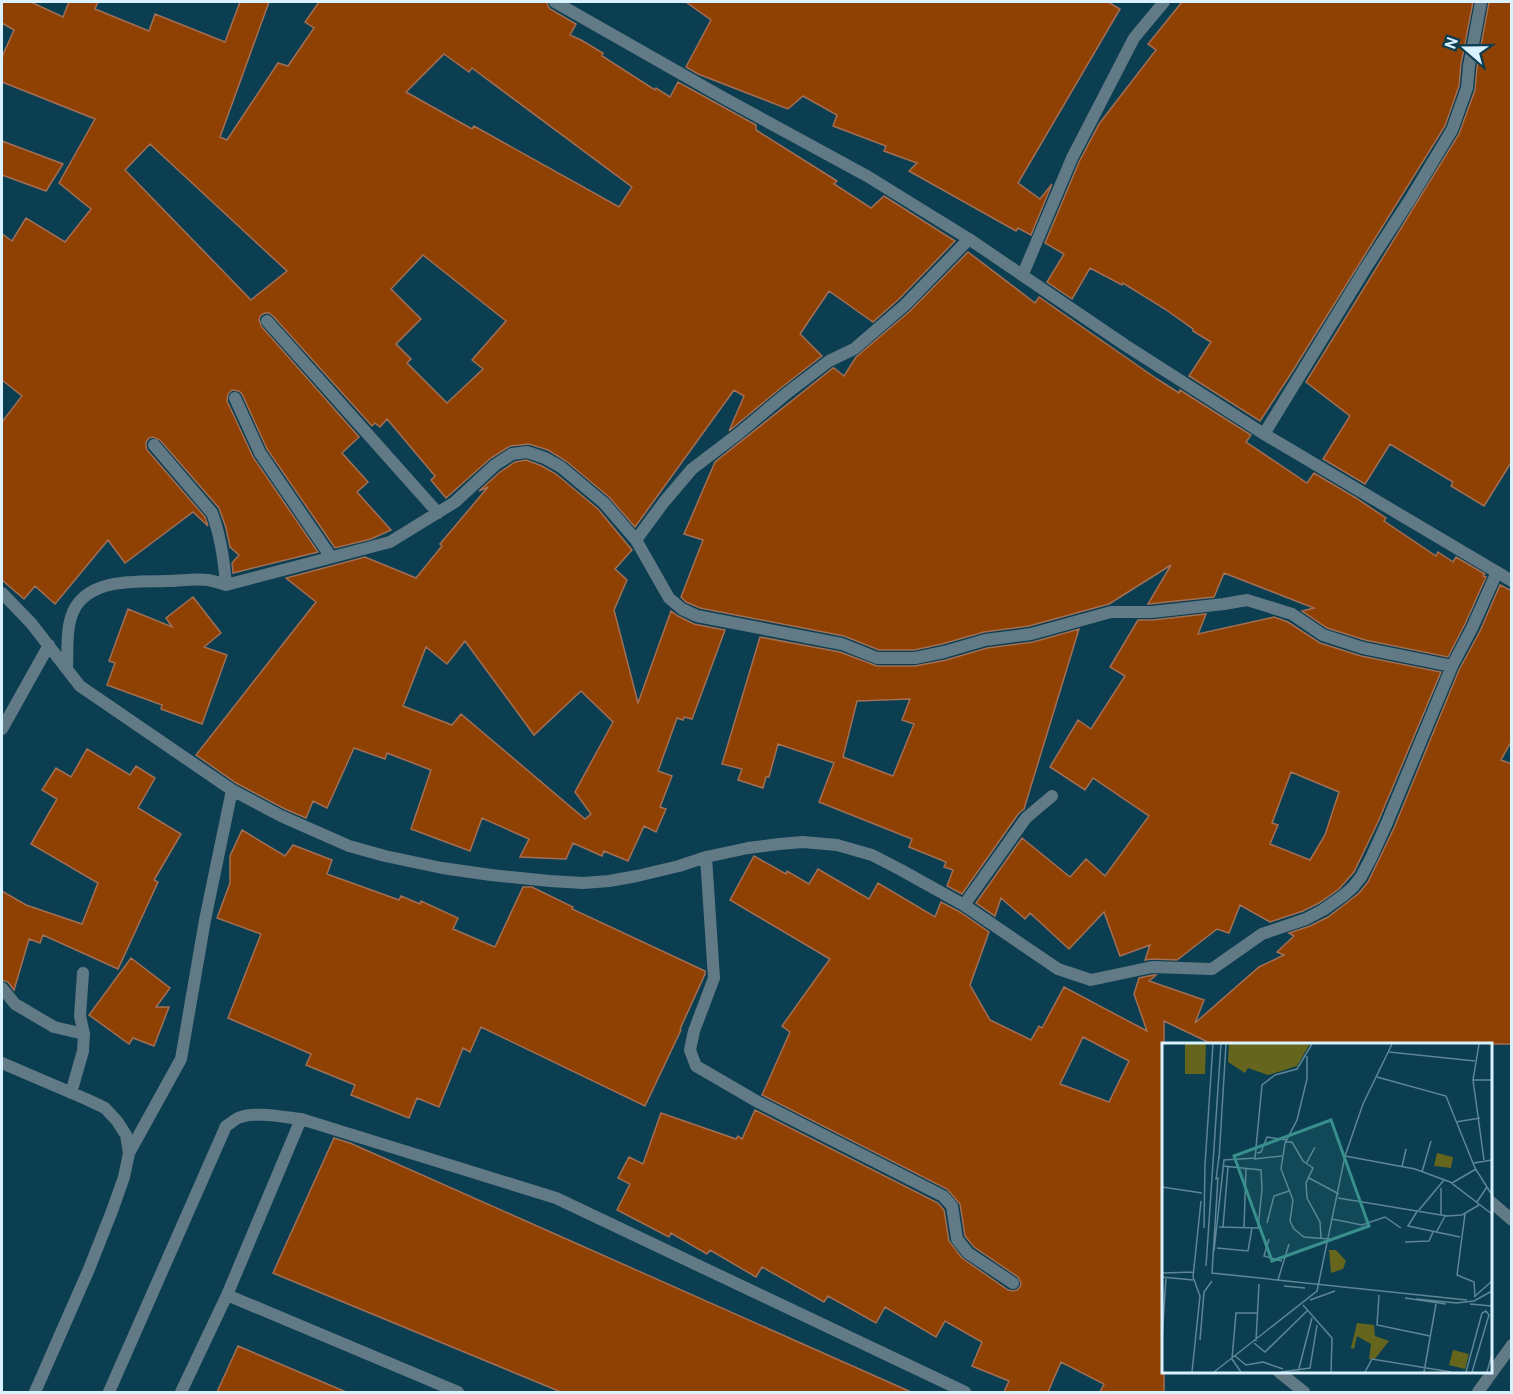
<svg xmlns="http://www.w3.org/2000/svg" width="1513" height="1394" font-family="Overpass,sans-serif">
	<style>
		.building { fill: #8f4104; stroke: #a26f54; stroke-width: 1.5; fill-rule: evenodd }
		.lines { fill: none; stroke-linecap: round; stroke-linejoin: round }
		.service { stroke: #617a86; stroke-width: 12 }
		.minor { stroke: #617a86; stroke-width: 12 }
		.tertiary { stroke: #617a86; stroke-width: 12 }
		.inset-road { fill: none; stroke: #5e8697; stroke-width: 1.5 }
		.view { fill: #388f8b; fill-opacity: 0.15; stroke: #388f8b; stroke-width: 3 }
		.inset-edge { fill: none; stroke: #daf2ff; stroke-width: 3 }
	</style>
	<rect width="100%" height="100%" fill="#0b3e51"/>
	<path class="building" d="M2,2H31L63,17L69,2H98L95,9L149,31L155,14L225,42L240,2H269L220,137L227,140L278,63L288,66L314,28L305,22L319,2H547L548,6L550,9L576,24L570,35L581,40L603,53L602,56L655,90L656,88L670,97L678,82L756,125V130L837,181L834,184L871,208L884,196L955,241L899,299L873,322L829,291L800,334L822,356L782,387L729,431L744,396L734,390L635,527L609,497L566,461L548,450L529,444L510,446L491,458L446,498L431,480L435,476L387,419L380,427L375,423L372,426L273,316L269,313H265L261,315L259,319L261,326L359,437L342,453L368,482L357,492L391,530L371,539L335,548L267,449L242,394L239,391L232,390L228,394L227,401L253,457L318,552L233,573L232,563L239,555L230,547L226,528L219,508L160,440L153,437L149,438L146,442V446L147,450L205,517L208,526L193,512L125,563L108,540L55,604L35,586L24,599L2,580V422L22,396L2,380V234L12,241L26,218L65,242L91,209L59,183L95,119L2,82V57L14,30L2,23ZM444,54L469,72L472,68L632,187L619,207L474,126L472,129L406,92ZM150,144L287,271L251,300L125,170ZM423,255L506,321L472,360L483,369L447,403L407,363L411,359L396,344L421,319L391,289Z
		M686,2H1108L1120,9L1018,183L1040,199L1052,184L1031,235L1018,228L1016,231L909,171L917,163L884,151L886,146L833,126L837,115L803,96L788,109L698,74L686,67L711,20Z
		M1182,2H1473L1461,64L1459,86L1445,126L1292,372L1260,421L1189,376L1211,342L1193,331V329L1165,309L1123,283L1122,285L1090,268L1072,299L1047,282L1064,254L1045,243L1079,162L1099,124L1156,50L1148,44Z
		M1489,2H1512V461L1484,506L1451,486L1453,482L1390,444L1365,484L1323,459L1350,416L1306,382L1459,134L1475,90L1477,67Z
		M2,141L63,164L46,191L2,175Z
		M968,252L1035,303L1039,297L1157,379L1179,393L1180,390L1251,435L1246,442L1307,483L1314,473L1356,498L1386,518L1384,521L1436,556L1438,552L1453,562L1456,557L1485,574L1483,576L1486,577L1465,624L1448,657L1365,640L1327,628L1302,611L1314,608L1224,573L1214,597L1148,604L1171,565L1109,604L1029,626L984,632L942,644L914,650H879L844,636L700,608L686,602L681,597L703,540L684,534L715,462L833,368H834L844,376L856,357L910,311Z
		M526,460L542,466L556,474L598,509L632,550L615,569L627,580L614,610L638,703L671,611L678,616L694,624L725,630L692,719L684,717L683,720L677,718L658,771L672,776L660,807L666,809L656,832L644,826L628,861L604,851L602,856L573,843L566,859L520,857L529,839L482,818L470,851L411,829L431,770L387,753L385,759L354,748L327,808L313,801L306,818L285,809L236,783L196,755L316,602L286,578L365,557L416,578L442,546L440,544L488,487L479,491L500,472L515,462ZM465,641L534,735L581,691L613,722L575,792L591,814L585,819L461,714L452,725L403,706L426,647L447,664Z
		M1500,585L1512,591V740L1501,760L1512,764V1044H1212L1164,1021V1392H1100L1104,1384L1061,1362L1048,1392H1004L1009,1381L972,1366L982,1342L945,1321L936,1337L885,1307L876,1323L828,1296L824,1302L762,1267L756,1277L710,1250L707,1254L671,1233L669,1237L617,1210L630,1184L618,1178L629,1157L643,1164L661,1113L736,1139L738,1136L742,1139L755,1110L938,1203L944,1210L949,1241L962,1258L1008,1290L1013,1291L1017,1290L1020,1287L1021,1283L1018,1277L974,1247L965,1236L960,1204L947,1189L762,1095L790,1032L782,1026L830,959L730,900L754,856L786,874L787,871L809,884L818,869L869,899L878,883L935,917L941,902L960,912L989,932L970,985L990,1020L1031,1040L1039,1026L1042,1028L1064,987L1147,1031L1134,994L1139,978L1153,975H1156L1149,981L1204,1000L1195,1023L1259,967L1284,955L1277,952L1294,936L1289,933L1310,926L1328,917L1349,901L1359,893L1368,882L1394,828L1459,670L1480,631ZM1083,1037L1129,1061L1109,1102L1060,1084Z
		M193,597L221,633L204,647L227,655L202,724L161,709L162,705L107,685L115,663L109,661L128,609L172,627L166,618Z
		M1206,614L1198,634L1274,617L1288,622L1320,643L1361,656L1441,672L1378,822L1354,872L1339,889L1319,903L1303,911L1270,922L1240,905L1229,933L1217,929L1177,960L1152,959L1145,960L1150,945L1120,956L1104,912L1069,949L1030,913L1025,919L1001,898L995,916L976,903L1022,838L1070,877L1086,859L1105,876L1149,816L1093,778L1085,790L1050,767L1078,720L1091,729L1125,676L1110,667L1138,620H1153ZM1291,772L1339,792L1325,835L1310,860L1270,844L1278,825L1272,823Z
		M1079,629L1024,809L1019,813L962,894L947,886L953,870L944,867L946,862L909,847L912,839L819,802L834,763L778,744L769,777H766L763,788L738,780L742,769L722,764L760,637L840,652L877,666H915L946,660L987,648L1033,642ZM910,699L902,720L914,724L893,776L843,757L857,701Z
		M87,749L130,775L136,766L155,778L138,808L181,834L154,880L158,882L118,969L43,935L40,943L29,939L14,990L8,982L2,980V891L26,905L82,924L98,883L31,844L57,799L42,790L56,768L71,777Z
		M242,830L285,856L293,845L332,860L327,874L399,900L401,896L420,904L421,901L458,918L453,929L495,947L523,887H532L573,907L572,909L705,971V974L680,1029L681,1030L645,1106L481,1027L470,1052L463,1048L439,1107L417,1098L409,1118L351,1095L355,1085L306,1065L311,1054L228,1018L261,934L217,918L230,883V856Z
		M131,958L170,988L156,1007H169L154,1046L133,1038L129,1044L89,1015Z
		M334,1138L350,1143L911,1392H561L273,1273Z
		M238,1346L346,1392H217Z"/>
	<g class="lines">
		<path class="service" d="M83,973L80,1016L84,1034
			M109,1392L226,1126C230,1124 234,1120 238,1118C255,1111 282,1117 301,1119"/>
		<path class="minor" d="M1023,274L1072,158L1134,38L1164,2
			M267,321L438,513
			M235,398L260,453L331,557
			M1264,434L1365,269L1411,198L1452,130L1467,88L1469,66L1481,2
			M154,445L212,513C221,537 224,559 226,585
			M636,540L664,502L692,469L738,434L787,393L829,361L854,349L905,305L969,239
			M2,593L31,623L80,686L232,790L281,816L349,846L385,856L442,868L491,875L550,881L583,883L609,881L637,876L679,866L706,857L748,848L779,844L803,842L837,845L872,855L901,870L964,905L1058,969L1091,980L1152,967L1212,969L1262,934L1306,919L1323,910L1344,895L1353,887L1361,877L1371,858L1386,825L1452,666L1472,628L1497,572
			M67,669C68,649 65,624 76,606C95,578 137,582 167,581C180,581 195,578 208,580C214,581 220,583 226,585L390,542L455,502L495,465L512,454L527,452L545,458L561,467L604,503L636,540L669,598L682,609L697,616L842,644L877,658H915L944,652L985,640L1031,634L1111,612H1152L1224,604L1247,600L1292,614L1323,635L1363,648L1452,666
			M2,729L49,645
			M706,857L714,978L694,1031L690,1050L696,1066L758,1102L943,1196L952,1206L957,1239L968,1253L1013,1283
			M964,905L1026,818L1052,796
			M2,988L15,1004L54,1027L84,1034L83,1051L71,1093
			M2,1063L86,1099L105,1108L117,1121L126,1135L129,1153L124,1177L112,1211L89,1269L35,1392
			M129,1153L181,1059L205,920L232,790
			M1490,1201L1512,1220
			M227,1295L458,1392
			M1279,1372L1304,1392
			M181,1392L227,1295L301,1119L556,1198L965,1392
			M1478,1392L1512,1345"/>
		<path class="tertiary" d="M555,2L722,97L867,176L969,239L1125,345L1264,434L1512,581"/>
	</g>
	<g transform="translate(1162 1043)">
		<rect width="330" height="330" fill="#0b3e51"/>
		<path d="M23,1H44L43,31H23ZM67,1H148L135,23L106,32L86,25L83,30L66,19ZM275,110L291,114L289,125L272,123ZM167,207H174L184,218L181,226L169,230ZM195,280L212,282L213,293L227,298L212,317L207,316L209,301L195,293L192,306L189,305ZM291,307L307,311L303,326L287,322Z" fill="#66651d"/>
		<path class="inset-road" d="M317,1L311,37L322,117M227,9L313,18M145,13V36L135,77L123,100L119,126L131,157L128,178L132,186L142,194L167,196M215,34L284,53L313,125L330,152M311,37H330M294,79L318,75M124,99H130L141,118L151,125L144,140L145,155L158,179L159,195M95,110L99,109L105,94L125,97M183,113L253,126L288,139L330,171M57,116L64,1M92,116L120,113M312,120L330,117M144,121L153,104M43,122L51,1M240,124L244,106M260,129L269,98M56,134L50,230L305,257M147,135L177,151M54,137L57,113M290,140L314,126M0,144L40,150M279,145V172M176,155L285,173L300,172L317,162M315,159L325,144M256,167L246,183L298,194M257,167L282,137M303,171L295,232L312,239L313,254M170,176L200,182L223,174L239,185M105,180L112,153L127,148M57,184L96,185L100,146L99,127L61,123M61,184L66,124M82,184L84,126M42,185L43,119M274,190L283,173M107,196L102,213L120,218M243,199L267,198L271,189M55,205L86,208L90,185M52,208L62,117L93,115L100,42L113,32L135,26L150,1M44,223L59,1M0,230L32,229M0,234L31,237M116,237L127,201M122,243L143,245M217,252L215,282L268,293M312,254L330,238M243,255L284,261M254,256L295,260M148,257L173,248M294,260L312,258L330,248M308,261L330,263M141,262L170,295L169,329M38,297L42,249L50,238M0,298L4,234M94,298L97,241M92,300L103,309L145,268M73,313L84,322L101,319L121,326M30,329L38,253L31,234L39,158M52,329L155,248L183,113L201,61L230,1M79,329L70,316L74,270H96M119,329L148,325L155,282M136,329L150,275M203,329L210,316L289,329M262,329L274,261M304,329L320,270L324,268L327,272L310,329M325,329L330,311"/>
		<path class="view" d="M169,77L207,183L110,218L72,113Z"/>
		<rect width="330" height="330" class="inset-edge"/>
	</g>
	<rect width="1513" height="1394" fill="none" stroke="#daf2ff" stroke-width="6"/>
	<g transform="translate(1465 48) rotate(290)" stroke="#0b3e51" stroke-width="4.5" paint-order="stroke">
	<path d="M0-4.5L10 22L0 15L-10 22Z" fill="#daf2ff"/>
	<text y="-9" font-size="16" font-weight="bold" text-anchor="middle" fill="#daf2ff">N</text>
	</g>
</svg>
